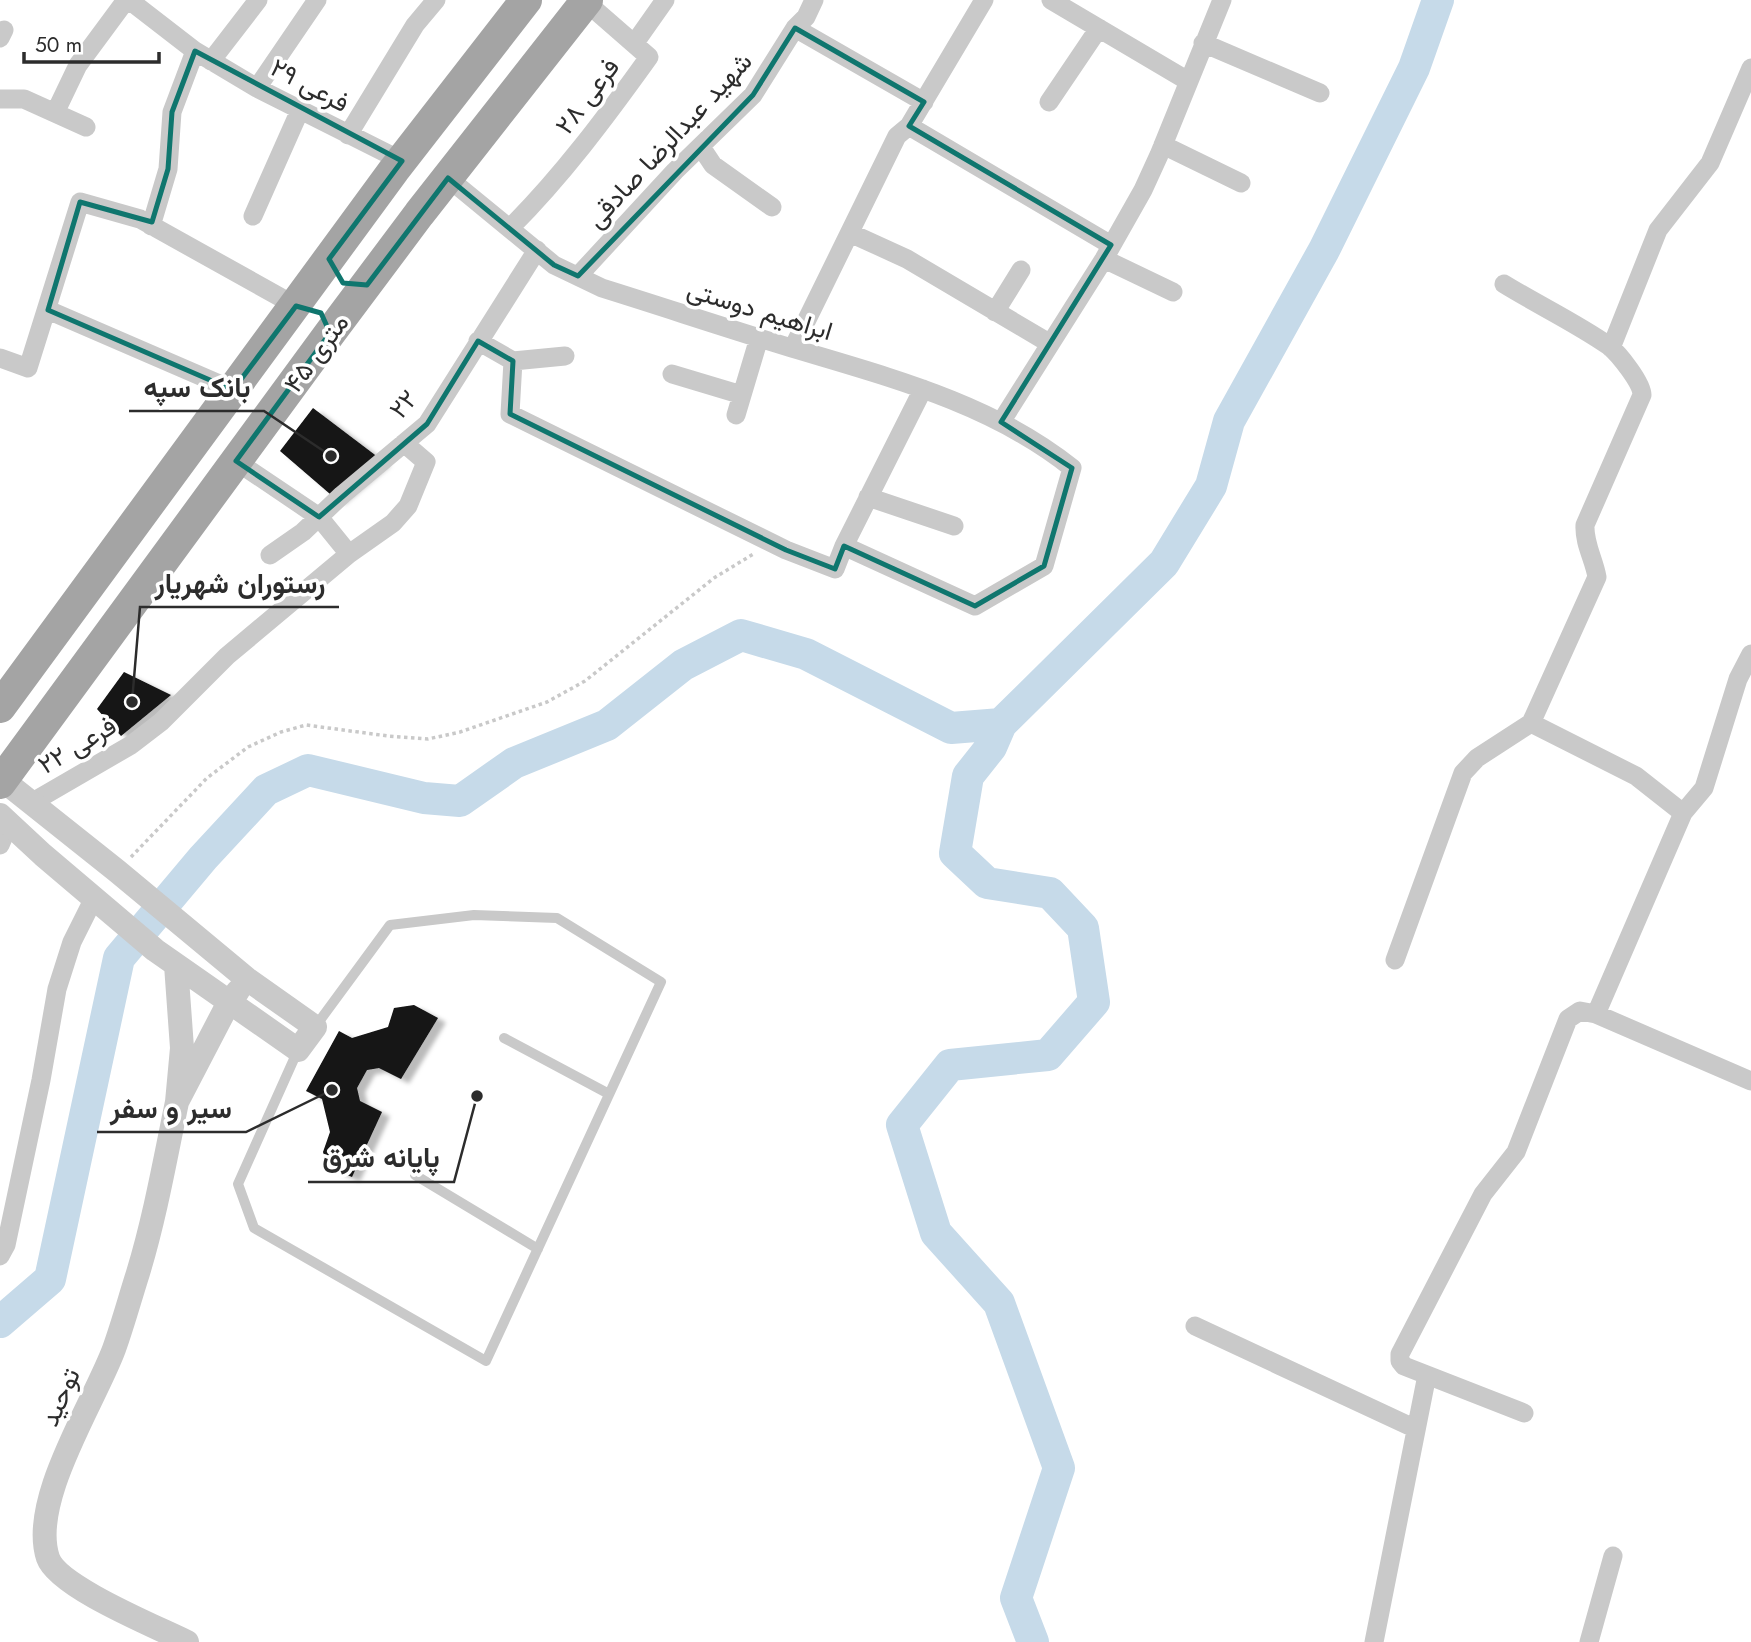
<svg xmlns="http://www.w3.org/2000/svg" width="1751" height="1642" font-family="Jost,Vazirmatn,sans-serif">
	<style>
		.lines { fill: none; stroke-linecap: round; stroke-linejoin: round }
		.river { stroke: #c6dae9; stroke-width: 32 }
		.building { fill: #131313; filter: url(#shadow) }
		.path { stroke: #c9c9c9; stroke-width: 3.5; stroke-dasharray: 3.5 3.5; stroke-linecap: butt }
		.service { stroke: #c9c9c9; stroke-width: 10 }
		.minor { stroke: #c9c9c9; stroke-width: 19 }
		.tertiary { stroke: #c9c9c9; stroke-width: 24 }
		.primary { stroke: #a4a4a4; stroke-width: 32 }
		.marked { fill: none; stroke: #0f766e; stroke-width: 5; stroke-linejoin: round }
		.labels { text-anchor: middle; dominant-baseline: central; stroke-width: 7; stroke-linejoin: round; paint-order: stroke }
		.street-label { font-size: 26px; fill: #2c2c2c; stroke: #fff }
		.leader { fill: none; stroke: #2c2c2c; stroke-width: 2.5 }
		.callout-dot { fill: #2c2c2c; stroke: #fff; stroke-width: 2.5 }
		.callout-label { font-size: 28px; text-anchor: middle; font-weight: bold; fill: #2c2c2c; stroke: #fff; stroke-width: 7; stroke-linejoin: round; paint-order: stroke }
	</style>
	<defs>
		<filter id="shadow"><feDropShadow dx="8" dy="4.5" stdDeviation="2" flood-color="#0004"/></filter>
	</defs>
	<rect width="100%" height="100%" fill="#fff"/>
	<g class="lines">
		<path class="river" d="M1001,724L991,747L968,776L955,853L987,883L1050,893L1083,928L1094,1002L1048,1055L950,1065L902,1125L936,1233L999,1303L1059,1468L1016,1598L1033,1642
			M0,1322L50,1279L119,958L203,858L266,790L308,770L424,798L460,801L514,763L607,725L683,665L741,635L806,654L951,728L1001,724L1164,563L1211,486L1229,421L1324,250L1414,68L1438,0"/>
	</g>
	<path class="building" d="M313,408L383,461L337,500L280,451Z
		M124,672L171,695L121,736L97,709Z
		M414,1005L438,1018L401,1079L379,1068L367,1070L357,1088L360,1101L382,1112L352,1177L328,1167L323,1152L330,1132L322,1099L306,1091L339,1031L352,1038L388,1027L394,1008Z"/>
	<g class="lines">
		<path class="path" d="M131,857L207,778L248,747L281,732L306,725L388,736L428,739L460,732L547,702L585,681L714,578L755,553"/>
		<path class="service" d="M504,1038L609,1094
			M298,1050L238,1184L254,1228L486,1361L661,982L557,918L474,915L390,925L315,1027
			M415,1175L538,1249"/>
		<path class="minor" d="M129,0L195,51L257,88L402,161
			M984,0L909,126L1111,245
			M1051,0L1188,81
			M795,28L924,102
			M0,38L4,30
			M1203,43L1320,93
			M634,44L665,0
			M211,61L258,0
			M257,88L317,0
			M0,99H24L86,127
			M1049,102L1099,28
			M55,113L78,65L126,0
			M348,135L415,25L436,0
			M1163,145L1241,183
			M701,147L713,165L772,207
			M448,178L554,265L602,288C663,307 723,327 785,346C884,376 990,402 1072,468L1044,566L975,606L844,546L835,569L786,550L510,414L513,361L478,341
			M253,216L300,110
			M151,226L168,169L172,112L195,51
			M510,228C562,176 606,117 649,57L586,2
			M850,233L907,259L1049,343
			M1104,259L1173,292
			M578,276L675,171L753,95L795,28L806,17L814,0
			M48,310L233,390
			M995,312L1021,270
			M793,348L897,136L909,126
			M1611,348L1658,230L1710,163L1751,68
			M0,358L28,368L80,202L140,219L296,306
			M513,361L565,356
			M672,374L742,395
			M736,415L759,338
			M1001,422L1104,259L1143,190L1159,155L1222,0
			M236,461L319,517L349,554
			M868,497L954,526
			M844,546L923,389
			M270,555L303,532L342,495L427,424L537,250
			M1531,723L1636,776L1683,813
			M31,803L131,745L161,722L227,656L349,554L393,523L408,506L426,462L404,443
			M0,845L9,824
			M1395,960L1463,773L1477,758L1531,723L1597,577C1594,559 1584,544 1585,525L1642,395C1642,383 1619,354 1609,346C1576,323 1538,305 1504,284
			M1596,1014L1683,813L1704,788L1738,679L1751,654
			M0,1256L6,1245L41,1080L57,989L72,942L94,898
			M1195,1326L1416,1429
			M1524,1413L1404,1366L1400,1361V1354L1483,1194L1516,1152L1568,1019L1580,1011L1596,1014L1751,1081
			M1374,1642L1427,1375
			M1589,1642L1613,1556"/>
		<path class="tertiary" d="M0,778L117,871L247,979L315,1027L298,1050L155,950L43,855L0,815
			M176,965L182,1048L177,1102L229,1002L238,991
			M177,1102C165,1160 155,1217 138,1273C130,1298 123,1324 114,1349C94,1403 29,1501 48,1558C58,1587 157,1627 187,1642"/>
		<path class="primary" d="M0,707L394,170L526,0
			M0,783L330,333L419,214L587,0"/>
	</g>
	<path class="marked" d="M795,28L924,102L909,126L1111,245L1001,422L1072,468L1044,566L975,606L844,546L835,569L786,550L510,414L513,361L478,341L427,424L319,517L236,461L330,333L321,313L296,306L233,390L48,310L80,202L152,222L168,169L172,112L195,51L402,161L329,259L343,283L367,285L448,178L554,265L578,276L753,95Z"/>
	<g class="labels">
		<g class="street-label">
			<text transform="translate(310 85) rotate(28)">فرعی ۲۹</text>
			<text transform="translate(587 96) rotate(-53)">فرعی ۲۸</text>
			<text transform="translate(669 140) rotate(-47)">شهید عبدالرضا صادقی</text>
			<text transform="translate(760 310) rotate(17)">ابراهیم دوستی</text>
			<text transform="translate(316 353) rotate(-54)">۴۵ متری</text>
			<text transform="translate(403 404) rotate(-50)">۲۲</text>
			<text transform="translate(77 745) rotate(-31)">فرعی ۲۲</text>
			<text transform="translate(60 1397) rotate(-66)">توحید</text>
		</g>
	</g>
	<path class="leader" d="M331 456L264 411H129M132 702L140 607H339M332 1090L246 1132H97M477 1096L454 1182H308"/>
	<g class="callout-dot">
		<circle cx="331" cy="456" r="7"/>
		<circle cx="132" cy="702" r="7"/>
		<circle cx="332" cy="1090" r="7"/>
		<circle cx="477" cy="1096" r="7"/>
	</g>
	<g class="callout-label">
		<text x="197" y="397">بانک سپه</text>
		<text x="240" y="593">رستوران شهریار</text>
		<text x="171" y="1118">سیر و سفر</text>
		<text x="381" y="1167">پایانه شرق</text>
	</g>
	<path d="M24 52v10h135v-10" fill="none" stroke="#2c2c2c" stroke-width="3.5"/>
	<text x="35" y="52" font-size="21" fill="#2c2c2c" stroke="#ffffff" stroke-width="5" paint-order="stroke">50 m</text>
</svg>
